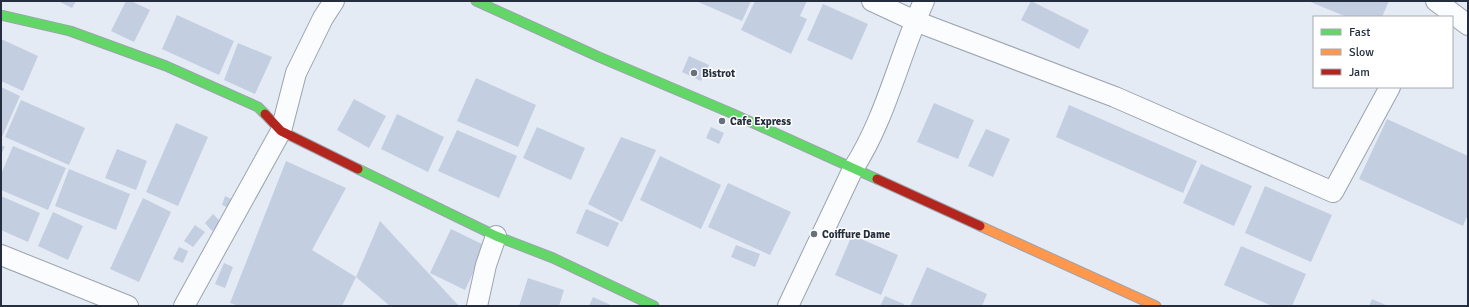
<svg xmlns="http://www.w3.org/2000/svg" width="1469" height="307" font-family="Signika,sans-serif">
	<style>
		.building { fill: #c3cee1 }
		.lines { fill: none; stroke-linecap: round; stroke-linejoin: round }
		.street-casing { stroke: #9ba3ae; stroke-width: 22 }
		.fast-casing { stroke: #9ba3ae; stroke-width: 11 }
		.slow-casing { stroke: #9ba3ae; stroke-width: 11 }
		.jam-casing { stroke: #9ba3ae; stroke-width: 11 }
		.street { stroke: #fbfcfe; stroke-width: 20 }
		.fast { stroke: #63d668; stroke-width: 9 }
		.slow { stroke: #ff974d; stroke-width: 9 }
		.jam { stroke: #b3261e; stroke-width: 9 }
		.poi-dot { fill: #68707e; stroke: #fff; stroke-width: 1.5 }
		.labels { text-anchor: middle; dominant-baseline: central; stroke-width: 3; stroke-linejoin: round; paint-order: stroke }
		.poi-label { font-size: 11px; font-weight: bold; fill: #242e3e; stroke: #fff; text-anchor: start }
	</style>
	<rect width="100%" height="100%" fill="#e5ebf5"/>
	<path class="building" d="M58,1H76L72,8Z
		M126,1H131L150,10L134,42L111,31Z
		M696,1H751L742,21Z
		M755,1H807L800,16L807,19L791,54L741,30Z
		M1031,1L1089,30L1079,49L1021,20Z
		M1308,1H1389L1382,17H1347Z
		M823,4L868,24L852,60L807,40Z
		M177,15L234,41L219,75L162,49Z
		M1,39L38,56L23,91L1,81Z
		M238,43L272,57L255,94L224,80Z
		M689,56L709,65L701,81L682,72Z
		M476,78L536,105L518,147L457,121Z
		M1,87L20,96L1,139Z
		M354,99L386,116L369,148L337,130Z
		M21,100L85,128L69,165L5,137Z
		M934,103L974,120L958,159L917,142Z
		M1069,105L1197,161L1183,193L1056,137Z
		M397,114L444,137L428,172L381,149Z
		M1387,119L1468,156V214L1463,226L1359,179Z
		M176,123L208,137L178,206L146,192Z
		M537,127L585,148L571,180L523,158Z
		M711,127L724,133L719,144L706,138Z
		M986,129L1010,139L993,177L968,166Z
		M457,130L517,156L499,198L438,171Z
		M621,137L656,150L622,222L588,204Z
		M1,145L5,147L1,154Z
		M13,146L66,168L48,210L1,190V174Z
		M117,149L147,161L136,190L105,178Z
		M660,156L721,185L701,229L640,200Z
		M286,161L346,188L312,250L356,277L342,306H239L230,303Z
		M1201,164L1252,186L1234,226L1183,203Z
		M69,169L130,194L116,230L55,206Z
		M728,183L791,212L770,255L708,227Z
		M1265,186L1332,215L1311,262L1245,233Z
		M1,196L40,213L28,242L1,230Z
		M225,196L240,203L237,211L222,205Z
		M143,198L171,212L139,282L110,269Z
		M586,209L619,223L608,247L576,233Z
		M53,212L83,226L68,260L38,246Z
		M213,214L221,222L212,231L205,223Z
		M380,221L459,306H390L356,277Z
		M195,225L205,232L193,247L184,241Z
		M451,229L486,246L465,290L430,273Z
		M852,235L898,255L881,295L835,275Z
		M736,245L760,254L755,267L731,257Z
		M1241,246L1306,274L1292,306H1272L1224,285Z
		M179,247L188,251L183,263L173,259Z
		M224,263L233,267L225,288L215,284Z
		M927,267L987,294L982,306H910Z
		M528,278L564,290L559,306H519Z
		M885,296L904,304L903,306H880Z
		M593,297L613,306H589Z
		M1372,299L1388,306H1369Z"/>
	<g class="lines">
		<defs>
			<path id="street" d="M872,1L915,21L1115,97L1333,192L1390,87
				M1436,1L1468,25
				M1,255L128,306
				M184,306L281,131L296,73L323,18L334,1
				M477,306L486,265L496,236
				M788,306L853,169C886,118 899,56 924,1"/>
			<path id="fast" d="M476,1L599,57L731,113L877,179
				M1,15L70,31L166,66L258,107L265,114
				M358,169L496,236L553,258L654,306"/>
			<path id="slow" d="M980,226L1156,306"/>
			<path id="jam" d="M265,114L281,131L358,169
				M877,179L980,226"/>
		</defs>
		<use href="#street" class="street-casing"/>
		<use href="#fast" class="fast-casing"/>
		<use href="#slow" class="slow-casing"/>
		<use href="#jam" class="jam-casing"/>
		<use href="#street" class="street"/>
		<use href="#fast" class="fast"/>
		<use href="#slow" class="slow"/>
		<use href="#jam" class="jam"/>
	</g>
	<g class="poi-dot">
		<circle cx="694" cy="73" r="4"/>
		<circle cx="722" cy="121" r="4"/>
		<circle cx="814" cy="234" r="4"/>
	</g>
	<g class="labels">
		<g class="poi-label">
			<text x="702" y="73">Bistrot</text>
			<text x="730" y="121">Cafe Express</text>
			<text x="822" y="234">Coiffure Dame</text>
		</g>
	</g>
	<rect width="1469" height="307" fill="none" stroke="#242e3e" stroke-width="4"/>
	<rect x="1313" y="16" width="140" height="72" fill="#ffffff" stroke="#a7abb2"/>
	<rect x="1321" y="29" width="20" height="6" fill="#63d668" stroke="#a7abb2"/>
	<text x="1349" y="36" font-size="12" fill="#242e3e">Fast</text>
	<rect x="1321" y="49" width="20" height="6" fill="#ff974d" stroke="#a7abb2"/>
	<text x="1349" y="56" font-size="12" fill="#242e3e">Slow</text>
	<rect x="1321" y="69" width="20" height="6" fill="#b3261e" stroke="#a7abb2"/>
	<text x="1349" y="76" font-size="12" fill="#242e3e">Jam</text>
</svg>
